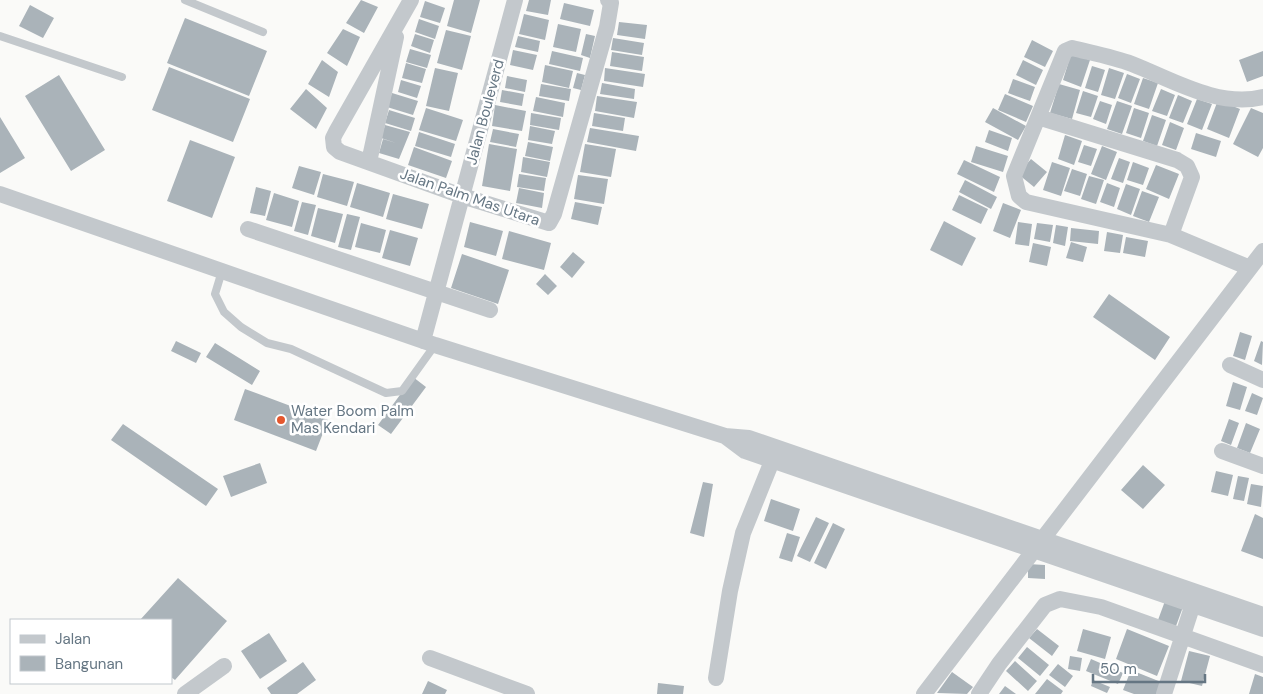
<svg xmlns="http://www.w3.org/2000/svg" width="1263" height="694" font-family="'DM Sans',sans-serif">
	<style>
		.building { fill: #aab3b9 }
		.lines { fill: none; stroke-linecap: round; stroke-linejoin: round }
		.service { stroke: #c3c8cc; stroke-width: 8 }
		.minor { stroke: #c3c8cc; stroke-width: 16 }
		.poi-dot { fill: #e4572e; stroke: #fff; stroke-width: 2 }
		.labels { text-anchor: middle; dominant-baseline: central; stroke-width: 5; stroke-linejoin: round; paint-order: stroke }
		.street-label { font-size: 15px; fill: #657683; stroke: #fff }
		.poi-label { font-size: 15px; fill: #657683; stroke: #fff; text-anchor: start }
	</style>
	<rect width="100%" height="100%" fill="#fafaf8"/>
	<path class="building" d="M361,0L378,7L364,33L346,23Z
		M454,0H480L471,33L447,26Z
		M529,0H551L548,15L526,11Z
		M425,1L445,8L440,23L420,17Z
		M564,3L594,10L590,26L560,19Z
		M30,5L54,18L43,38L19,26Z
		M524,14L549,20L545,40L519,34Z
		M185,18L267,51L249,96L167,63Z
		M419,19L439,26L435,39L415,32Z
		M619,22L647,25L645,39L617,35Z
		M558,24L581,29L576,52L553,47Z
		M343,29L360,37L347,66L327,53Z
		M446,30L471,36L462,70L437,63Z
		M415,34L434,40L430,53L411,46Z
		M586,34L595,36L590,58L581,55Z
		M518,36L540,41L538,52L515,47Z
		M613,38L644,43L642,55L611,50Z
		M1032,40L1053,51L1045,67L1024,57Z
		M410,49L431,55L427,68L406,62Z
		M513,50L537,55L533,70L510,65Z
		M552,51L583,58L580,71L549,64Z
		M1263,51V76L1247,82L1239,60Z
		M612,52L644,57L642,71L610,66Z
		M1071,54L1090,60L1081,87L1063,80Z
		M322,60L338,72L329,97L308,84Z
		M1023,60L1043,70L1036,85L1016,75Z
		M406,63L426,69L422,83L402,78Z
		M545,65L573,71L569,88L542,82Z
		M1092,66L1105,70L1098,92L1085,88Z
		M169,67L250,99L233,142L152,110Z
		M435,68L458,73L449,111L426,106Z
		M605,68L645,74L643,87L604,81Z
		M1109,68L1124,73L1115,99L1101,95Z
		M577,73L585,75L581,90L573,88Z
		M1127,74L1140,79L1131,103L1118,98Z
		M59,75L105,150L71,171L25,96Z
		M507,76L527,80L525,92L505,88Z
		M1143,78L1158,83L1149,109L1134,104Z
		M1013,79L1035,87L1030,101L1008,93Z
		M401,80L421,86L417,98L398,92Z
		M602,83L635,89L634,99L600,94Z
		M541,84L571,89L569,101L539,96Z
		M1059,84L1080,90L1072,119L1050,113Z
		M306,89L327,108L316,129L290,109Z
		M1161,89L1175,95L1167,116L1152,111Z
		M502,90L524,94L522,106L500,102Z
		M1083,91L1098,96L1091,117L1076,113Z
		M392,93L418,101L413,115L387,107Z
		M1005,94L1033,106L1026,122L998,110Z
		M1178,95L1192,101L1183,123L1169,118Z
		M597,96L637,102L634,118L595,111Z
		M536,97L565,103L563,117L533,111Z
		M1197,99L1212,104L1202,130L1187,124Z
		M1218,100L1240,109L1229,138L1207,129Z
		M1100,101L1112,105L1106,124L1093,119Z
		M1117,101L1132,106L1122,134L1107,129Z
		M495,105L526,111L522,131L492,126Z
		M426,108L463,120L456,141L419,130Z
		M993,108L1026,126L1018,140L985,122Z
		M1134,108L1149,113L1141,138L1126,133Z
		M1251,108L1263,113V148L1258,157L1233,144Z
		M389,110L415,118L411,131L385,123Z
		M531,113L561,118L559,130L530,125Z
		M594,113L625,118L623,131L592,126Z
		M1152,115L1166,120L1157,146L1143,141Z
		M0,117L25,158L0,173Z
		M1170,122L1184,128L1176,150L1162,145Z
		M385,125L410,132L399,159L379,153L383,139L396,143L381,138Z
		M530,126L555,131L552,144L528,140Z
		M590,128L639,136L636,151L587,142Z
		M493,129L519,134L516,147L490,142Z
		M989,130L1012,138L1008,151L985,142Z
		M419,132L455,144L451,157L415,146Z
		M1196,133L1221,141L1216,157L1191,149Z
		M1065,135L1082,141L1074,165L1058,159Z
		M190,140L235,157L212,218L167,201Z
		M528,142L553,147L550,161L525,156Z
		M489,144L517,149L510,191L482,186Z
		M585,144L616,149L611,177L580,172Z
		M1084,145L1097,149L1091,166L1078,162Z
		M976,146L1008,156L1003,172L971,162Z
		M1102,146L1117,152L1106,180L1091,174Z
		M414,147L452,161L446,178L408,165Z
		M523,157L550,162L547,177L521,172Z
		M1119,158L1130,162L1123,183L1111,179Z
		M1031,159L1047,172L1034,187L1018,174Z
		M964,160L1000,177L994,192L957,174Z
		M1052,162L1070,168L1061,196L1043,190Z
		M1133,162L1149,168L1143,185L1127,180Z
		M1156,165L1179,174L1169,199L1146,189Z
		M299,166L321,172L314,195L292,188Z
		M1072,169L1087,174L1080,196L1064,191Z
		M323,174L354,182L347,206L317,197Z
		M519,174L546,178L544,191L517,187Z
		M578,175L608,179L604,204L574,199Z
		M1089,176L1104,180L1096,204L1081,199Z
		M965,180L997,197L991,209L959,192Z
		M357,183L390,193L383,217L350,207Z
		M1107,183L1120,188L1114,207L1100,202Z
		M1126,184L1140,189L1131,215L1117,209Z
		M256,187L271,191L265,216L250,213Z
		M519,188L544,193L542,208L516,203Z
		M1142,191L1159,197L1149,222L1133,216Z
		M274,193L299,201L292,227L266,220Z
		M393,194L429,204L422,229L386,219Z
		M959,195L988,209L981,224L952,210Z
		M302,202L316,205L308,235L294,231Z
		M575,202L602,207L598,225L571,219Z
		M1003,203L1021,210L1010,238L993,231Z
		M318,208L343,214L335,243L311,236Z
		M347,214L360,217L351,250L338,247Z
		M944,221L976,238L962,266L930,250Z
		M470,222L503,231L496,256L464,247Z
		M1018,222L1032,224L1029,246L1015,244Z
		M361,223L386,230L380,253L355,247Z
		M1037,223L1053,225L1050,242L1034,239Z
		M1056,225L1068,227L1065,246L1053,243Z
		M1071,228L1099,231L1098,244L1070,241Z
		M390,230L418,238L410,266L382,258Z
		M509,231L551,243L544,270L502,259Z
		M1107,232L1123,235L1120,253L1104,251Z
		M1126,237L1148,241L1145,257L1123,253Z
		M1071,242L1087,247L1083,262L1066,258Z
		M1033,243L1051,247L1047,266L1029,262Z
		M573,252L585,262L572,278L560,267Z
		M462,254L509,270L498,304L451,288Z
		M545,274L557,286L548,295L536,284Z
		M1109,294L1170,337L1155,360L1093,317Z
		M1240,332L1252,336L1245,360L1233,356Z
		M176,341L201,353L196,363L171,351Z
		M1261,341L1263,342L1262,365L1254,361Z
		M215,343L260,371L252,385L206,357Z
		M413,377L426,387L391,434L378,425Z
		M1233,382L1247,387L1240,410L1226,406Z
		M245,389L328,420L316,451L234,420Z
		M1252,393L1263,398L1257,415L1245,411Z
		M1229,419L1239,423L1231,445L1221,441Z
		M1246,423L1260,429L1250,453L1237,448Z
		M123,424L218,489L206,506L111,440Z
		M260,463L267,483L231,497L223,476Z
		M1143,465L1165,485L1143,509L1121,490Z
		M1216,471L1233,475L1228,496L1211,492Z
		M1238,476L1249,478L1244,501L1233,499Z
		M703,482L713,484L704,537L690,533Z
		M1251,484L1263,486L1261,507L1247,504Z
		M771,499L800,509L793,531L764,521Z
		M1255,514L1263,518V559L1241,551Z
		M816,517L829,523L810,562L797,556Z
		M833,523L845,529L826,569L814,563Z
		M787,533L800,537L792,562L779,558Z
		M1028,564L1045,565V579L1028,578Z
		M178,578L227,621L175,680L171,677V620H140Z
		M1165,601L1183,607L1176,626L1158,620Z
		M1037,629L1059,646L1052,656L1029,638Z
		M1083,629L1111,637L1105,659L1077,651Z
		M1127,629L1169,646L1157,676L1116,659Z
		M269,633L287,661L260,679L241,651Z
		M1027,647L1049,665L1040,676L1018,658Z
		M1189,651L1210,656L1202,686L1181,681Z
		M1070,656L1082,658L1080,671L1068,669Z
		M1091,659L1123,673L1118,684L1086,671Z
		M1015,661L1037,681L1028,691L1006,671Z
		M303,662L316,680L297,694H271L267,688Z
		M1058,664L1073,676L1065,687L1049,675Z
		M1131,670L1161,682L1157,694H1134L1123,690Z
		M952,672L973,687L967,694L937,693Z
		M1255,674L1263,677V694H1249Z
		M1047,679L1063,691L1061,694H1035Z
		M1093,680L1110,687L1107,693L1091,686Z
		M428,681L447,690L445,694H422Z
		M658,683L684,686L683,694H657Z
		M1005,686L1016,694H999Z"/>
	<g class="lines">
		<path class="service" d="M185,0L263,32
			M0,36L122,77
			M222,271L215,294L224,312L241,327L267,343L291,349L386,393L402,391L435,345"/>
		<path class="minor" d="M411,0L336,132L333,138L334,147L340,152L462,196L549,223L554,214L607,27L611,3L608,0
			M1038,117L1177,160L1187,166L1192,177L1171,235
			M369,162L396,37
			M0,194L435,345L725,436L749,438L1263,615
			M248,229L490,310
			M1250,268L1171,235L1026,202L1019,196L1014,176L1065,51L1072,48C1092,53 1113,57 1132,64C1173,80 1218,108 1263,97
			M423,341L515,0
			M1230,365L1263,380
			M725,436L745,451L1263,629
			M1222,451L1263,466
			M430,658L527,694
			M716,678L730,591L743,533L772,461
			M185,694L224,666
			M924,694L1263,251
			M979,694L999,664L1045,605L1060,599L1101,607L1263,665
			M1164,694L1192,607"/>
	</g>
	<circle class="poi-dot" cx="281" cy="420" r="5"/>
	<g class="labels">
		<g class="street-label">
			<text transform="translate(485 112) rotate(-75)">Jalan Bouleverd</text>
			<text transform="translate(470 197) rotate(19)">Jalan Palm Mas Utara</text>
		</g>
		<g class="poi-label">
			<text x="291" y="411">Water Boom Palm<tspan x="291" dy="17">Mas Kendari</tspan></text>
		</g>
	</g>
	<rect x="10" y="619" width="162" height="65" fill="#ffffff" stroke="#c1c8cd"/>
	<rect x="20" y="635" width="25" height="8" fill="#c3c8cc" stroke="#c1c8cd"/>
	<text x="55" y="644" font-size="15" fill="#657683">Jalan</text>
	<rect x="20" y="656" width="25" height="15" fill="#aab3b9" stroke="#c1c8cd"/>
	<text x="55" y="669" font-size="15" fill="#657683">Bangunan</text>
	<path d="M1093 674v8h112v-8" fill="none" stroke="#657683" stroke-width="2.5"/>
	<text x="1100" y="674" font-size="15" fill="#657683" stroke="#ffffff" stroke-width="4" paint-order="stroke">50 m</text>
</svg>
